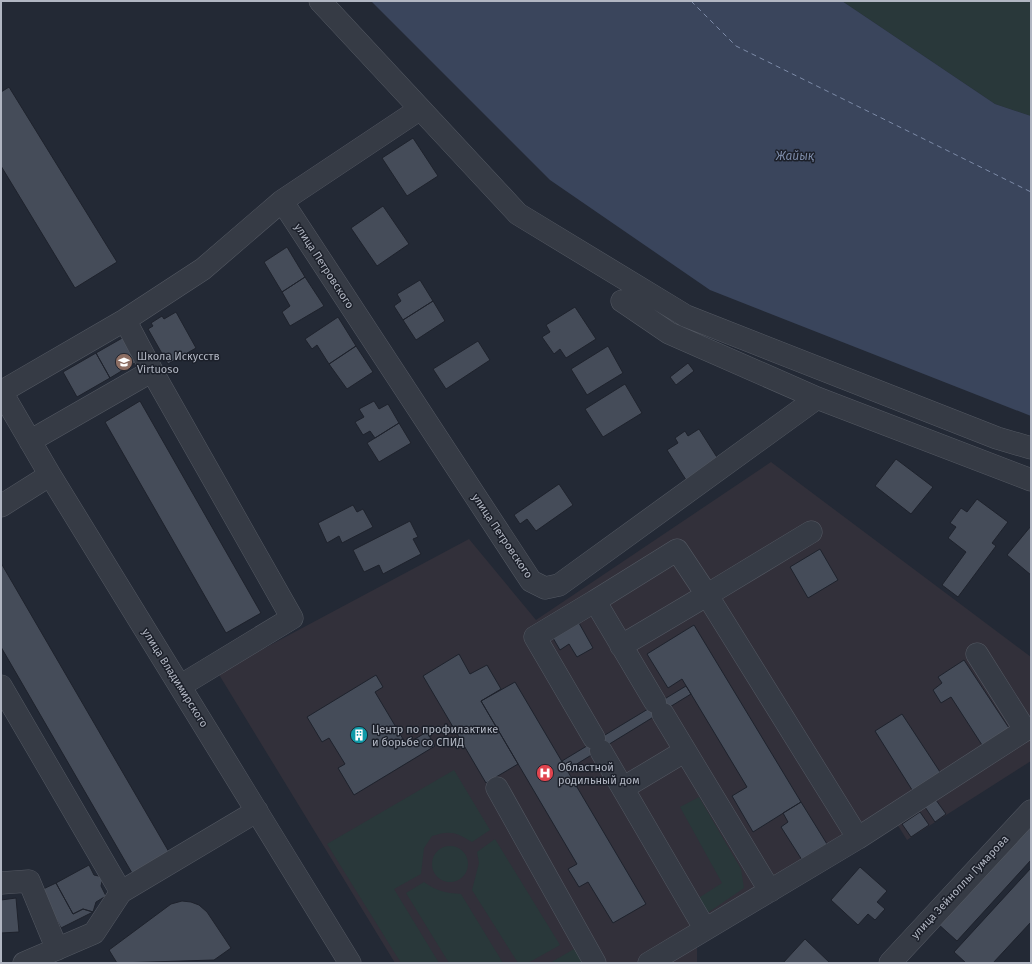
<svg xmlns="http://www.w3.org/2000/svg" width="1032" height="964" font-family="'Fira Sans',sans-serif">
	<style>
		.medical { fill: #32303a }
		.green { fill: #29383a }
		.water { fill: #3a455c }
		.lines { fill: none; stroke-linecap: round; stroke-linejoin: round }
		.ferry { stroke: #7c8aa7; stroke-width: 1; stroke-dasharray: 5 4; stroke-linecap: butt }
		.building { fill: #454c59; stroke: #1e222c }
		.minor-casing { stroke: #545963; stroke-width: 23 }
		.minor { stroke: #363b45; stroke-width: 22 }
		.labels { text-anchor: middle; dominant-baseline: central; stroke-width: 3; stroke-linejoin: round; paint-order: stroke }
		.street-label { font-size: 11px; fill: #b1b6c2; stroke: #1c202a }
		.poi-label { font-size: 11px; fill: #b1b6c2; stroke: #1c202a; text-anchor: start }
		.water-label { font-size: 12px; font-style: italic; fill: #7c8aa7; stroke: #1c202a }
	</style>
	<rect width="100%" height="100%" fill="#232935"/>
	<path class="medical" d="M771,462L1031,657V761L907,840L897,824L697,947V963H395L218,673L469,539L536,620Z"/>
	<path class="green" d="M842,1H1031V116L995,104Z
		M454,770L490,830L472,842C456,832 450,830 432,836L424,848L421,874L394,889L439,963H401L327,844Z
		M699,797L741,869L744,888L706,914L697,899L722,883L680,807Z
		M495,839L560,945L528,963H518L472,890L479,863L477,852Z
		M432 864a18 18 0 1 1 36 0a18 18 0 1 1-36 0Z
		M424,882C436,891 446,893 461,894L503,963H449L406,893Z
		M574,949L583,963H550Z"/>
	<path class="water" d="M371,1H842L995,104L1031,116V416L710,290L550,180Z"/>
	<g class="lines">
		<path class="ferry" d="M691,1L736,46L1031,192"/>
	</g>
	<path class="building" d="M9,87L117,262L75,288L1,166V92Z
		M413,138L438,176L407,196L382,158Z
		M383,206L409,244L377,266L351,228Z
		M287,247L305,277L282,292L264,262Z
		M305,277L324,306L290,326L282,312L290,306L282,292Z
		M420,280L433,301L403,320L394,306L401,301L397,294Z
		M433,301L445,321L416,340L403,320Z
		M575,307L596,339L566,358L560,349L554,354L542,337L550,332L546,325Z
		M176,312L196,348L168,364L148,329L153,326L151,323L162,316L164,319Z
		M338,317L356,346L329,364L317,345L312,349L305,339Z
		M124,337L138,361L110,378L96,353Z
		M478,341L490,360L446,389L433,369Z
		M356,346L373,372L347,389L329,364Z
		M608,346L623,373L587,395L571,369Z
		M96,353L110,378L77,397L63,372Z
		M688,363L694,371L676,385L670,377Z
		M625,384L642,413L603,437L585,409Z
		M140,401L261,613L226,633L105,422Z
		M374,401L379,409L388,404L399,423L375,438L370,431L363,435L355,422L364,417L359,409Z
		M399,423L411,443L379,462L367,443Z
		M699,429L720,462L688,483L667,450L678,443L675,438L685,431L688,436Z
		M896,459L933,487L911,514L875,486Z
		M559,484L573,505L536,531L527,519L520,524L514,515Z
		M977,499L1008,522L992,543L996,546L958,597L942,585L966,552L948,538L956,527L950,523L961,508L967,512Z
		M353,505L357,512L363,509L373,527L342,543L339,536L327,543L318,523Z
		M410,521L418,537L413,539L421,554L383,574L379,565L364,572L353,550Z
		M1031,526V575L1007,555Z
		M820,549L838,580L808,598L790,567Z
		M1,563L169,852L132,873L1,647Z
		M579,623L593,648L577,657L569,644L560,650L553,638Z
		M694,625L801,802L753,832L732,796L747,787L682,679L668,688L647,654Z
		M459,654L470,674L487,665L501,689L481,701L518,764L486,783L423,676Z
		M964,660L1009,728L982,745L951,697L941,703L933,690L942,683L938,677Z
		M376,675L383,687L375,692L406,744L427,732L435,746L354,795L338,768L345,764L329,738L322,742L307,717Z
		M515,682L646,904L613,923L588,882L579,887L568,869L577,864L481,701Z
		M686,686L691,694L567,770L562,761Z
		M902,714L942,775L914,793L875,731Z
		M936,800L946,814L935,822L925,807Z
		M801,802L827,844L802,860L781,827L788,822L783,813Z
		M920,812L929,825L911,837L902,824Z
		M1031,821V860L957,941L937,923Z
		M89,865L94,875L103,877L101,886L106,896L96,902L93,912L83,909L73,914L56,883Z
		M860,867L887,891L877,902L885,909L875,920L868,914L858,925L831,900Z
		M1031,868V922L993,963H966L954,952Z
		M56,883L73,914L83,909L93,912L61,928L41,890Z
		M16,898L19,932L1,933V900Z
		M182,901L191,902L199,905L207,912L231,948L214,960L117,963L109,950L171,904Z
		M805,939L830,963H783Z"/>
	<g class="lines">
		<defs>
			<path id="minor" d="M320,1L518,214L686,316L997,438L1031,448
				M282,201L531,581L545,588L559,585L817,398
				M622,301L669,333L817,398L1031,480
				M125,320L152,371
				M1,391L50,475L350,963
				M1,392L125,320L203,269L282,201L420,109
				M30,441L152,371L292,618L180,686
				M1,506L50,475
				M621,646L707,595L677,550L595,601L655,702
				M1,686L121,892L257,811
				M663,714L770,891
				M594,738L535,637L595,601
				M601,751L705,929
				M497,788L595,963
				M623,788L685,751
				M858,838L1025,730L977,654
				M1,883L29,881L57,949
				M24,963L94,933L121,892
				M649,963L858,838L707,595L811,532
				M890,963L1031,811"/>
		</defs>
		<use href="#minor" class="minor-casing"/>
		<use href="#minor" class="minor"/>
	</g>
	<defs>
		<symbol id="school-disc" viewBox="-11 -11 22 22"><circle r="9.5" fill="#8d6e63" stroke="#1c202a"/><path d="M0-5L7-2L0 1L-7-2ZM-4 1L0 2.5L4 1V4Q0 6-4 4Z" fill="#fff"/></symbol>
		<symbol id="building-disc" viewBox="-11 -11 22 22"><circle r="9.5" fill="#0f9aa8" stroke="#1c202a"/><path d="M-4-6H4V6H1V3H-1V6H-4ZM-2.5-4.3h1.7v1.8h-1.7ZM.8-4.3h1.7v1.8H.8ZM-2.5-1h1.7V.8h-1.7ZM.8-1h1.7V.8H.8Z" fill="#fff"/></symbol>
		<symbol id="hospital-disc" viewBox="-11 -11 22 22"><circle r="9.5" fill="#e0444e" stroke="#1c202a"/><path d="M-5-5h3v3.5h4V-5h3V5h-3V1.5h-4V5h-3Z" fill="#fff"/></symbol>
	</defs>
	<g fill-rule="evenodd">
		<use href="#school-disc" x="114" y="352" width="20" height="20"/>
		<use href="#building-disc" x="349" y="725" width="20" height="20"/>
		<use href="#hospital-disc" x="535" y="763" width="20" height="20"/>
	</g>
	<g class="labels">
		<g class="street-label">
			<text transform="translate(324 266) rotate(57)">улица Петровского</text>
			<text transform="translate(502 536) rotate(56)">улица Петровского</text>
			<text transform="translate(175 678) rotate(58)">улица Владимирского</text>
			<text transform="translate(960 887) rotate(-47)">улица Зейноллы Гумарова</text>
		</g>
		<g class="poi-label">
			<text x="137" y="356">Школа Искусств<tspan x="137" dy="13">Virtuoso</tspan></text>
			<text x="372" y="729">Центр по профилактике<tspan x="372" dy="13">и борьбе со СПИД</tspan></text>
			<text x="558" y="767">Областной<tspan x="558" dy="13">родильный дом</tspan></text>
		</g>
		<g class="water-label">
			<text x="795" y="156">Жайық</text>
		</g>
	</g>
	<rect width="1032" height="964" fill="none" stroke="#b1b6c2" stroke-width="4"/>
</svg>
